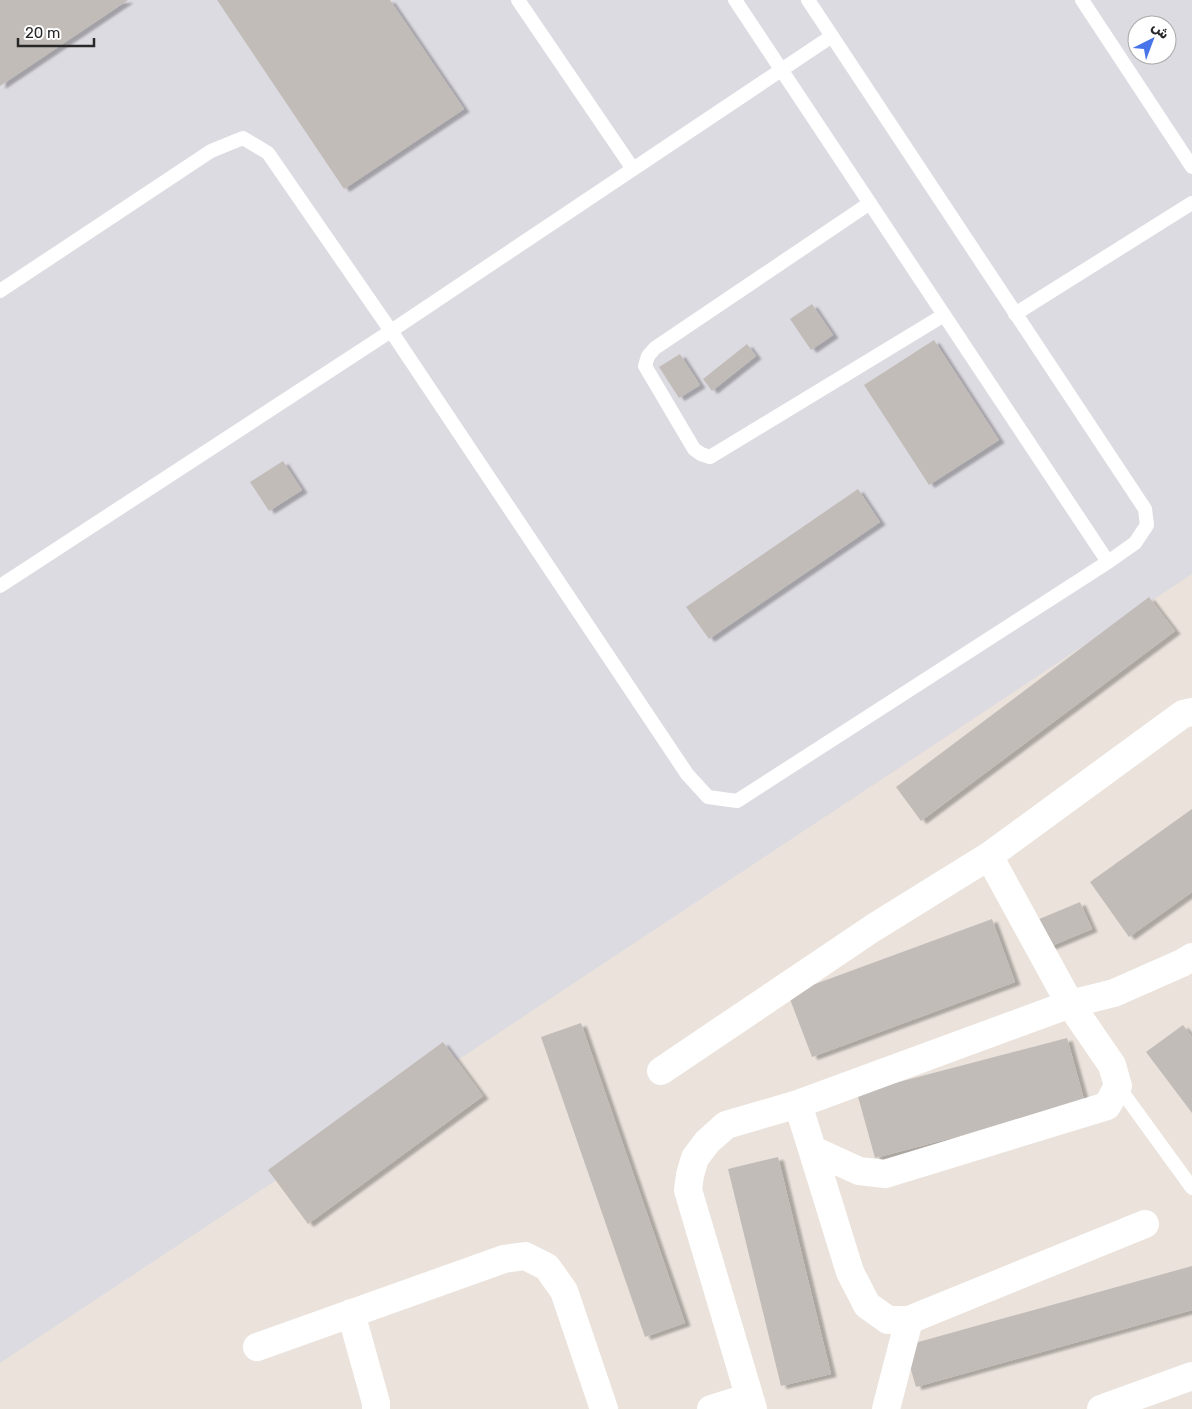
<svg xmlns="http://www.w3.org/2000/svg" width="1192" height="1409" font-family="Rubik,Cairo,sans-serif">
	<style>
		.industrial { fill: #dddbe2; fill-rule: evenodd }
		.building { fill: #c2bcb8; filter: url(#shadow) }
		.lines { fill: none; stroke-linecap: round; stroke-linejoin: round }
		.lane { stroke: #fff; stroke-width: 14 }
		.street { stroke: #fff; stroke-width: 28 }
	</style>
	<defs>
		<filter id="shadow"><feDropShadow dx="5.5" dy="3" stdDeviation="1" flood-color="#0004"/></filter>
	</defs>
	<rect width="100%" height="100%" fill="#eae2db"/>
	<path class="industrial" d="M0,0H1192V574L0,1363ZM1137,25H1167V55H1137Z"/>
	<path class="building" d="M0,0H128L0,86Z
		M217,0H390L464,109L344,189Z
		M812,304L833,335L811,350L790,319Z
		M934,340L999,440L929,485L864,385Z
		M747,344L756,356L712,391L703,379Z
		M680,354L700,385L679,398L659,367Z
		M283,461L302,490L269,511L250,482Z
		M858,489L880,522L709,639L686,607Z
		M1149,597L1175,631L921,821L896,787Z
		M1192,809V892L1129,937L1090,882Z
		M1080,902L1092,929L1049,947L1037,920Z
		M992,919L1015,982L812,1057L788,994Z
		M581,1023L685,1323L645,1337L541,1037Z
		M1183,1025L1192,1037V1113L1146,1052Z
		M1067,1038L1085,1103L875,1158L857,1093Z
		M443,1042L483,1096L308,1224L268,1170Z
		M778,1157L831,1374L781,1386L728,1169Z
		M1192,1266V1310L916,1387L904,1346Z"/>
	<g class="lines">
		<path class="lane" d="M518,0L633,169
			M735,0L1108,562
			M1082,0L1192,167
			M870,203L655,348L648,356L645,366L694,449L701,454L710,457L944,315
			M0,291L211,151L243,138L268,153L391,331L687,774L708,797L737,801L1108,562L1135,543L1147,525L1145,509L808,0
			M1015,314L1192,203
			M0,586L391,331L832,36
			M1118,1086L1192,1188"/>
		<path class="street" d="M661,1071L873,928L989,856L1183,714L1192,712
			M798,1104L850,1272L867,1305L888,1320H909L1145,1224
			M813,1150L859,1171L885,1174L1107,1106L1118,1086L1112,1065L1070,1004L989,856
			M351,1313L376,1403V1409
			M257,1347L504,1259L525,1256L547,1267L564,1291L604,1409
			M711,1409L749,1397
			M753,1409L688,1190L690,1175L695,1158L707,1142L726,1125L798,1104L1070,1004L1114,993L1182,963L1192,957
			M886,1409L909,1320
			M1101,1409L1192,1376"/>
	</g>
	<g transform="translate(1152 40) rotate(42)"><circle r="24" fill="#ffffff" stroke="#a9a9a9"/>
	<path d="M0-4L9 19L0 12L-9 19Z" fill="#4874ea"/>
	<text y="-8" font-size="14" font-weight="bold" text-anchor="middle" fill="#282828">ش</text>
	</g>
	<path d="M18 38v8h76v-8" fill="none" stroke="#282828" stroke-width="2.5"/>
	<text x="25" y="38" font-size="15" fill="#282828" stroke="#ffffff" stroke-width="4" paint-order="stroke">20 m</text>
</svg>
